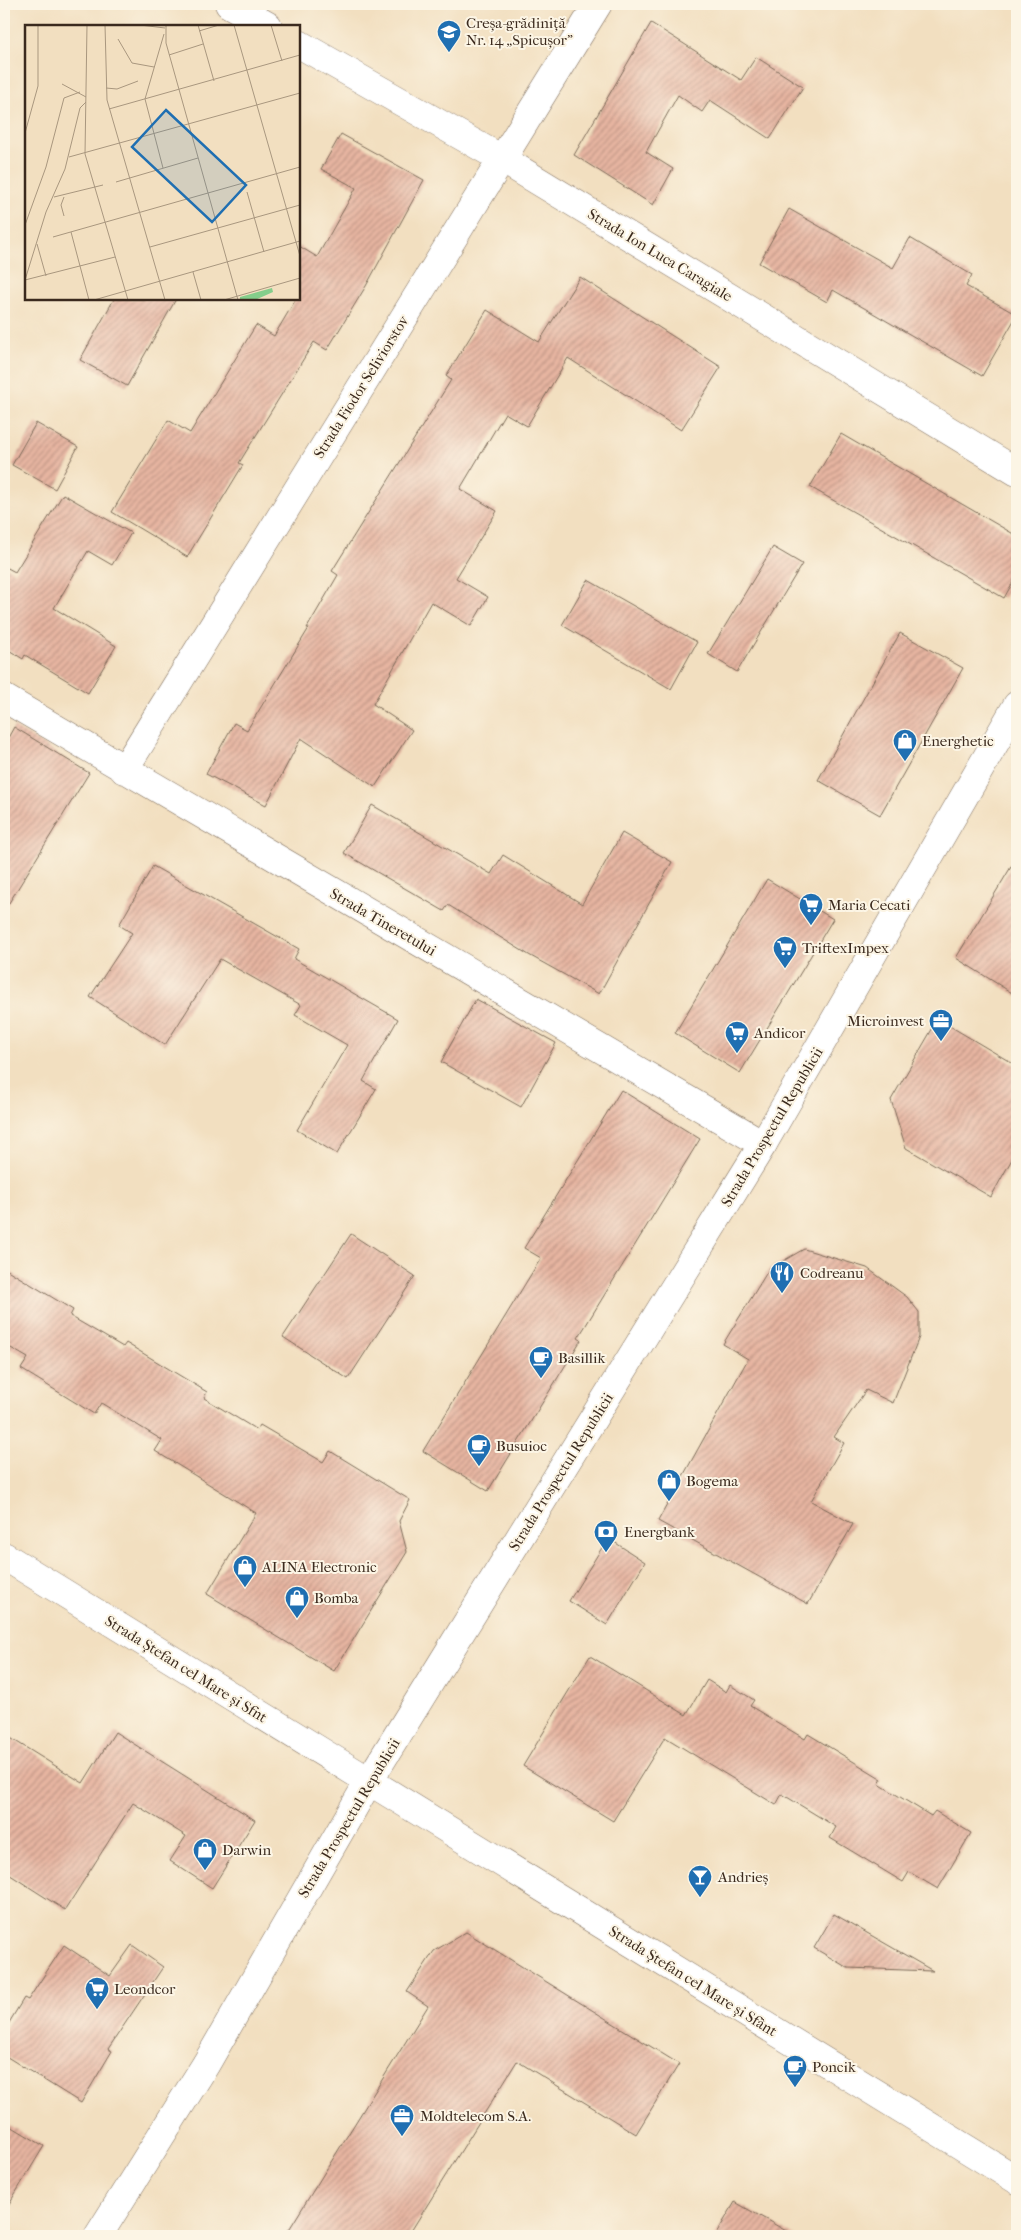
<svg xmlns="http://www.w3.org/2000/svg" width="1021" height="2240" font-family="'IM FELL French Canon',serif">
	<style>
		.building { fill: url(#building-hatch) }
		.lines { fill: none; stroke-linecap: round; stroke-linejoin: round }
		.minor-casing { stroke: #7b6957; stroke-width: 29 }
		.secondary-casing { stroke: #7b6957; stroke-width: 29 }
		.minor { stroke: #fff; stroke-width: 28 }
		.secondary { stroke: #fff; stroke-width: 28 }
		.labels { text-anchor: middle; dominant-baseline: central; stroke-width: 4; stroke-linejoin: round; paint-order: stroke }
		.poi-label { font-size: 15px; fill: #3b2a1e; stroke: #fcf5e5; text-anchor: start }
		.street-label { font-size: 15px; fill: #3b2a1e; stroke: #fcf5e5 }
		.inset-road { fill: none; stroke: #a9977f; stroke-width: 1 }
		.view { fill: #1f6fb2; fill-opacity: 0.15; stroke: #1f6fb2; stroke-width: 2.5 }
		.inset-edge { fill: none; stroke: #3b2a1e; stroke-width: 2.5 }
	</style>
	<defs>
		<pattern id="building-hatch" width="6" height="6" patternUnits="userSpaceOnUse" patternTransform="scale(1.25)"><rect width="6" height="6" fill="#e7b5a1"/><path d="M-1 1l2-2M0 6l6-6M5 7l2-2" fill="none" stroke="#bc9383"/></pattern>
	</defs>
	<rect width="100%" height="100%" fill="#fcf5e5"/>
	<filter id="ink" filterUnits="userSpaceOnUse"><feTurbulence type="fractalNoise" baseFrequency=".02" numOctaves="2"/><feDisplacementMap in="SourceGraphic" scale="10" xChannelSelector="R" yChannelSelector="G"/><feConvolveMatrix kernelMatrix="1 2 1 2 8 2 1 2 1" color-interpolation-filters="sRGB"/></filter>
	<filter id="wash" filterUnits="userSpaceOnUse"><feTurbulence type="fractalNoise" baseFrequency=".0096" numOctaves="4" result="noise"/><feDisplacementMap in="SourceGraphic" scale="20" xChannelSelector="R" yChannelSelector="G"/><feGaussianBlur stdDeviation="1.12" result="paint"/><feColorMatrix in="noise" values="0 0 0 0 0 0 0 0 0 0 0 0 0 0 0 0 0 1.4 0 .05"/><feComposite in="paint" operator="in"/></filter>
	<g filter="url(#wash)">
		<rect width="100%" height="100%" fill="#f2dfc0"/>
		<g id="blocks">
			<path class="building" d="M651,23L741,80L756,57L803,87L770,139L710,100L702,112L678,95L646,152L673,169L653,205L574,155Z
				M341,134L424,180L366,286L327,350L314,342L239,463L243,465L187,557L112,512L168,420L190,433L256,325L274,336L296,299H299V246L317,257L356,188L321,169Z
				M789,209L893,268L910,238L972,275L966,286L1017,315L982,376L833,290L827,302L759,263Z
				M580,277L721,367L681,430L568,358L527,426L505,413L460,489L497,511L456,578L488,597L471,626L431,602L373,704L412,730L375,787L301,738L266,805L206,774L234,723L247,730L309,628H307L338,575L332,571L451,380L446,376L487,310L539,342Z
				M114,299H176L127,386L80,360Z
				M36,423L78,447L55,489L12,465Z
				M841,434L1017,536V575L1004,598L810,487Z
				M63,494L131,533L112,565L88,551L54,608L116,646L88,693L25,655L23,659L4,647V566L15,572Z
				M773,547L802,564L737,672L708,654Z
				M588,580L697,642L671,689L562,625Z
				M900,633L963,668L880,815L818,780Z
				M14,727L89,773L4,911V745Z
				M372,805L491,874L503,855L582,904L622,833L672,862L599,994L529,955L448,905L444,911L344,853Z
				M1017,857V996L956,958Z
				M153,866L299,949L294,959L398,1019L363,1081L376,1089L337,1154L297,1130L347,1045L295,1015L301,1005L220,959L165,1045L90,997L132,933L119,925Z
				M767,879L833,919L740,1073L675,1033Z
				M476,999L556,1043L521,1107L441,1062Z
				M938,1019L1017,1066V1150L991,1197L906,1148L891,1100Z
				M621,1090L700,1139L578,1338L581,1340L488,1491L423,1451L541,1258L524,1248Z
				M351,1234L415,1276L348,1379L283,1337Z
				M804,1249L867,1268L907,1297L919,1312V1337L893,1403L866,1390L834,1437L844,1443L811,1501L853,1524L808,1604L658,1521L748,1359L723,1344L769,1269Z
				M4,1268L73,1310L70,1316L123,1347L126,1343L207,1392L204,1398L257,1430L260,1425L323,1462L330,1451L410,1500L399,1521L407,1552L334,1671L207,1594L256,1513L155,1451L162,1440L101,1403L94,1414L21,1369L28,1358L4,1344Z
				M608,1538L645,1562L607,1625L569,1601Z
				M590,1656L686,1715L707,1680L726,1692L730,1685L754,1700L750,1706L805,1739L808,1734L882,1779L879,1784L931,1816L935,1811L971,1833L938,1889L909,1872L903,1882L830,1838L836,1827L782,1794L776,1805L665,1737L613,1821L523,1766Z
				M115,1732L255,1820L212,1888L170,1861L186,1836L133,1803L65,1910L4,1871V1734L83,1783Z
				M834,1914L933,1971L848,1968L814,1948Z
				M466,1932L679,2064L636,2134L517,2061L408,2236H285L428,2006L407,1992L434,1951Z
				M64,1945L110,1976L132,1945L163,1967L108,2049L112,2051L81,2103L4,2055V2031L24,1998L28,2000Z
				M4,2122L44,2146L4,2212Z
				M735,2202L795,2236H715Z"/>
		</g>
	</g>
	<g filter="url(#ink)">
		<use href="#blocks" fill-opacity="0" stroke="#7b6957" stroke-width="1"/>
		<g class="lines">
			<defs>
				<path id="minor" d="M229,4L268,26
					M299,44L502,159L1017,472
					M4,698L763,1144
					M124,770L598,4
					M4,1556L369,1781"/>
				<path id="secondary" d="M369,1781L1017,2180
					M98,2236L206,2064L369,1781L763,1144L1017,705"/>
			</defs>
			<use href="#minor" class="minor-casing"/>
			<use href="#secondary" class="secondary-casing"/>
			<use href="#minor" class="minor"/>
			<use href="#secondary" class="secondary"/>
		</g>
	</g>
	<defs>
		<symbol id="school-pin" viewBox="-11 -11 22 30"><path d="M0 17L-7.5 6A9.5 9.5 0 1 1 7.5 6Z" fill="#1f6fb2" stroke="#fcf5e5"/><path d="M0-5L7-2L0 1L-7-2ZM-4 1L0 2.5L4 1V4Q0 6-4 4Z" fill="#fff"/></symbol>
		<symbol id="shop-pin" viewBox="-11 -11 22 30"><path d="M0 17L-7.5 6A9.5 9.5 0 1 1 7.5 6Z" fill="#1f6fb2" stroke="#fcf5e5"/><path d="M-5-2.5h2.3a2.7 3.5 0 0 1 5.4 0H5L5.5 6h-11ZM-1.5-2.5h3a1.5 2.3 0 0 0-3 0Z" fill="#fff"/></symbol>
		<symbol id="supermarket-pin" viewBox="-11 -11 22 30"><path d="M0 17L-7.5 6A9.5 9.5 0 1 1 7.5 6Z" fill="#1f6fb2" stroke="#fcf5e5"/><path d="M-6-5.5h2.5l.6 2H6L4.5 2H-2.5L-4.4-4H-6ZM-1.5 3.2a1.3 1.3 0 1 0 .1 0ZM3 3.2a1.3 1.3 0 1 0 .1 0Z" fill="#fff"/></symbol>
		<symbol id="office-pin" viewBox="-11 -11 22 30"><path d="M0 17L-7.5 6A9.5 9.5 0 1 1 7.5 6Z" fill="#1f6fb2" stroke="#fcf5e5"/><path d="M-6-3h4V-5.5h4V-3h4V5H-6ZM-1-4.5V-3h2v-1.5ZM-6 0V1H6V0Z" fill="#fff"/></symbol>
		<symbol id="restaurant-pin" viewBox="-11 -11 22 30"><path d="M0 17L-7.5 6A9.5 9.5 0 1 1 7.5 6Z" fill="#1f6fb2" stroke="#fcf5e5"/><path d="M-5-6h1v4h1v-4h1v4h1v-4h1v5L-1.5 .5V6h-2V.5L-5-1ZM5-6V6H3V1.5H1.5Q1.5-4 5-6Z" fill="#fff"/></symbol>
		<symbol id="cafe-pin" viewBox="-11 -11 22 30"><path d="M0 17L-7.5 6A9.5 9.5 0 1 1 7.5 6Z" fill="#1f6fb2" stroke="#fcf5e5"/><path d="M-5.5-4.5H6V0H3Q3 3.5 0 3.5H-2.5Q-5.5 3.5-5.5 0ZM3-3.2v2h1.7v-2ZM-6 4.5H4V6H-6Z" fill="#fff"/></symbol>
		<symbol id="bank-pin" viewBox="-11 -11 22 30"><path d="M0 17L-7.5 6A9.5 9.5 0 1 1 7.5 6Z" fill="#1f6fb2" stroke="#fcf5e5"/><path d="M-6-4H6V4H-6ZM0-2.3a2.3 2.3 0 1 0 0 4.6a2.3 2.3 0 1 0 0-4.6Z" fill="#fff"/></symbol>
		<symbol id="bar-pin" viewBox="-11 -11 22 30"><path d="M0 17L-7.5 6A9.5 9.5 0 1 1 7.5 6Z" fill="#1f6fb2" stroke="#fcf5e5"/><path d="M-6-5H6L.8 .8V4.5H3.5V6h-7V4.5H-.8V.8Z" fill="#fff"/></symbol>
	</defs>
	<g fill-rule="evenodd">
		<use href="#school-pin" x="435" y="18" width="28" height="38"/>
		<use href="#shop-pin" x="891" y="727" width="28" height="38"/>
		<use href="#supermarket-pin" x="797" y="891" width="28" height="38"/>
		<use href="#supermarket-pin" x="771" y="934" width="28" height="38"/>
		<use href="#office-pin" x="927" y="1007" width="28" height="38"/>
		<use href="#supermarket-pin" x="723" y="1019" width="28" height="38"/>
		<use href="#restaurant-pin" x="768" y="1259" width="28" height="38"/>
		<use href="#cafe-pin" x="527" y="1344" width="28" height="38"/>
		<use href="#cafe-pin" x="465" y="1432" width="28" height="38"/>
		<use href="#shop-pin" x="655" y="1467" width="28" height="38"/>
		<use href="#bank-pin" x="592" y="1518" width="28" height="38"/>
		<use href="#shop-pin" x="231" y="1553" width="28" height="38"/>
		<use href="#shop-pin" x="283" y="1584" width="28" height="38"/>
		<use href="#shop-pin" x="191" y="1836" width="28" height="38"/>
		<use href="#bar-pin" x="686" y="1863" width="28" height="38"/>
		<use href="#supermarket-pin" x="83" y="1975" width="28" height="38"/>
		<use href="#cafe-pin" x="781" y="2053" width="28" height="38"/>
		<use href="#office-pin" x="388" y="2102" width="28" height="38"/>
	</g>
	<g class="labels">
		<g class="poi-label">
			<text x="466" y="23">Creșa-grădiniță<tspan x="466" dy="17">Nr. 14 „Spicușor”</tspan></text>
			<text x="922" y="741">Energhetic</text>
			<text x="828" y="905">Maria Cecati</text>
			<text x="802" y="948">TriftexImpex</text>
			<text x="924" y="1021" text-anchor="end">Microinvest</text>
			<text x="754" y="1033">Andicor</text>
			<text x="800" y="1273">Codreanu</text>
			<text x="558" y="1358">Basillik</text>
			<text x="496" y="1446">Busuioc</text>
			<text x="686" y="1481">Bogema</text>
			<text x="624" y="1532">Energbank</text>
			<text x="262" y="1567">ALINA Electronic</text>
			<text x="314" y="1598">Bomba</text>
			<text x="222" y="1850">Darwin</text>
			<text x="718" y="1877">Andrieș</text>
			<text x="114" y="1989">Leondcor</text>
			<text x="812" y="2067">Poncik</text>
			<text x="420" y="2116">Moldtelecom S.A.</text>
		</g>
		<g class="street-label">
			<text transform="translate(660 255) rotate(31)">Strada Ion Luca Caragiale</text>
			<text transform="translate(361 387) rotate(-58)">Strada Fiodor Seliviorstov</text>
			<text transform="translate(383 922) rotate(30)">Strada Tineretului</text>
			<text transform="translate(772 1127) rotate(-59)">Strada Prospectul Republicii</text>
			<text transform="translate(561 1472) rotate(-58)">Strada Prospectul Republicii</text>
			<text transform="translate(186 1669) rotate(32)">Strada Ștefan cel Mare și Sfnt</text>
			<text transform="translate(349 1818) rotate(-59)">Strada Prospectul Republicii</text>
			<text transform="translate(693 1981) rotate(32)">Strada Ștefan cel Mare și Sfânt</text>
		</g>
	</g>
	<g transform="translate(25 25)">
		<rect width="275" height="275" fill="#f2dfc0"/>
		<path d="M247,263L248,267L230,275H215V272Z" fill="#84ce8b"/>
		<path class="inset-road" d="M62,0L60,129L103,275M80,0L82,75L140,275M115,0L140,3M141,0V18L213,275M173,0L189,56M209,0L275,231M246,0L257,36M174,6L194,0M93,14L107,38L129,42M144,30L178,19M37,59L61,72M81,63L92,64L113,56M84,84L275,30M0,108L13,61V0M44,132L275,68M138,143L120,74L139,9M91,157L173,133M222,167L239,227M183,168L275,142M29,172L78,160M39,191L36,180L39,172M0,200L21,142L39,73L55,67M46,207L64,275M28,212L183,168M12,219L21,251M125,222L275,180M168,247L176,275M0,255L21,187L40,144L55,83L61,77M0,255L90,232M69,275L275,216M199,275L275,253"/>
		<path class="view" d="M141,85L221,160L187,197L107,122Z"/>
		<rect width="275" height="275" class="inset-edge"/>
	</g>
	<rect width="1021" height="2240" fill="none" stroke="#fcf5e5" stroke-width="20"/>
</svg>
